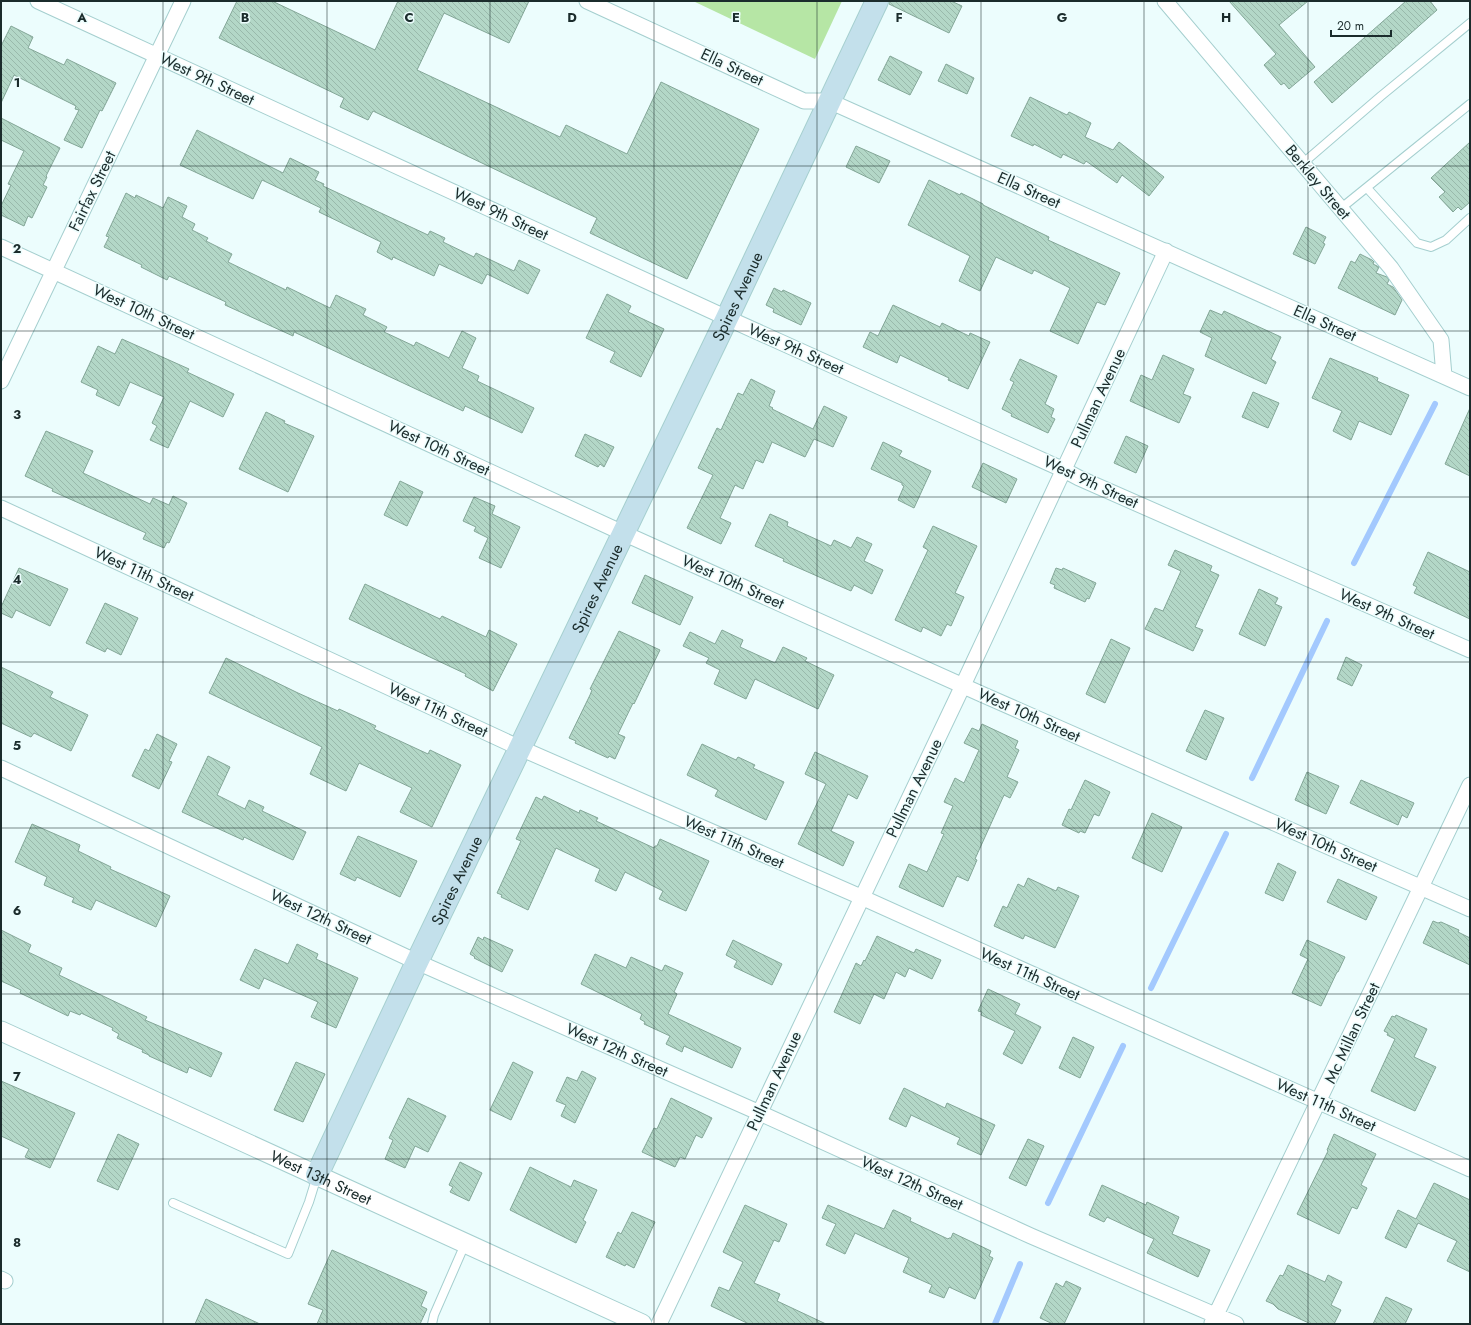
<svg xmlns="http://www.w3.org/2000/svg" width="1471" height="1325" font-family="Jost,sans-serif">
	<style>
		.garden { fill: #b6e6a5 }
		.lines { fill: none; stroke-linecap: round; stroke-linejoin: round }
		.stream { stroke: #a3c9fe; stroke-width: 6 }
		.building { fill: url(#building-back-hatch); stroke: #83a697 }
		.service-casing { stroke: #a5cfcf; stroke-width: 10 }
		.minor-casing { stroke: #a5cfcf; stroke-width: 17 }
		.tertiary-casing { stroke: #a5cfcf; stroke-width: 21 }
		.secondary-casing { stroke: #a5cfcf; stroke-width: 24 }
		.service { stroke: #fff; stroke-width: 8 }
		.minor { stroke: #fff; stroke-width: 15 }
		.tertiary { stroke: #fff; stroke-width: 19 }
		.secondary { stroke: #c3e0eb; stroke-width: 22 }
		.grid { fill: none; stroke: #1b2c2c; stroke-width: 1; stroke-opacity: 0.55 }
		.labels { text-anchor: middle; dominant-baseline: central; stroke-width: 3; stroke-linejoin: round; paint-order: stroke }
		.street-label { font-size: 16px; fill: #1b2c2c; stroke: #ecfdfd }
		.grid-label { font-size: 13px; text-anchor: middle; font-weight: bold; fill: #1b2c2c; stroke: #ecfdfd; stroke-width: 3; stroke-linejoin: round; paint-order: stroke }
	</style>
	<defs>
		<pattern id="building-back-hatch" width="6" height="6" patternUnits="userSpaceOnUse"><rect width="6" height="6" fill="#b3d7c7"/><path d="M-1 5l2 2M0 0l6 6M5-1l2 2" fill="none" stroke="#99b9ab"/></pattern>
	</defs>
	<rect width="100%" height="100%" fill="#ecfdfd"/>
	<path class="garden" d="M693,1H842L815,59Z"/>
	<g class="lines">
		<path class="stream" d="M1354,563L1435,404
			M1252,778L1327,621
			M1151,988L1226,834
			M1048,1203L1123,1046
			M995,1324L1020,1264"/>
	</g>
	<path class="building" d="M237,1H272L375,50L398,1H529L509,43L444,13L417,70L560,137L566,125L627,154L661,82L759,129L687,279L590,233L597,218L373,111L368,120L340,107L344,98L219,38Z
		M889,1H951L962,6L949,33L889,4Z
		M1229,1H1308L1279,25L1315,67L1289,89L1284,83L1281,85L1264,65L1276,54Z
		M1406,1H1430L1437,10L1332,103L1314,82Z
		M11,26L33,37L28,48L64,65L67,59L116,83L102,111L100,110L82,148L64,140L79,110L75,109L76,106L14,75L1,103V46Z
		M890,56L922,72L910,95L878,80Z
		M946,64L974,78L967,94L938,81Z
		M1030,97L1067,115L1069,112L1091,123L1085,137L1113,150L1119,142L1164,177L1149,196L1122,175L1117,183L1086,161L1084,164L1063,154L1061,158L1034,144L1033,146L1011,136Z
		M1,118L60,148L46,176L47,177L43,185L47,187L32,218L28,216L24,226L1,215V206L11,185L8,184L24,151L1,140Z
		M197,130L283,173L290,158L319,172L315,180L324,184L323,186L428,235L430,231L445,238L443,242L474,257L476,253L514,271L519,260L540,270L528,294L487,274L482,284L439,264L434,276L393,257L392,260L377,252L381,242L319,212L321,208L262,180L253,199L180,165Z
		M1470,142V202L1461,210L1458,207L1453,212L1439,197L1445,192L1431,178Z
		M856,146L890,161L879,183L846,167Z
		M929,180L960,195L961,193L983,204V205L1049,237L1048,240L1120,273L1105,305L1097,302L1078,344L1050,331L1070,288L1034,270L1032,274L996,257L980,291L959,281L970,256L908,225Z
		M126,193L135,198L136,195L163,208L168,197L187,206L182,217L195,224L192,230L208,238L206,241L232,254L228,262L286,290L287,287L330,308L336,295L366,309L363,315L387,327L384,332L414,346L416,342L449,358L462,331L476,338L462,368L479,376L477,381L534,408L522,433L465,406L463,411L294,332L293,336L225,305L226,302L169,276L167,280L141,267L142,265L104,247L109,237L106,236Z
		M1306,227L1326,237L1323,243L1325,244L1315,264L1293,254Z
		M1360,254L1372,260L1374,262L1373,264L1379,267L1376,273L1387,277L1389,280L1387,284L1393,287L1402,300L1395,315L1338,288L1351,261L1355,263Z
		M774,288L782,292L783,290L811,303L801,325L773,312L774,309L766,305Z
		M607,294L631,306L628,312L664,329L641,377L610,362L615,352L586,338Z
		M893,305L940,327L942,323L969,336L970,333L990,342L968,389L948,380L949,378L900,355L897,363L863,347L870,332L878,336Z
		M1210,310L1222,315L1224,311L1281,337L1271,359L1276,362L1266,384L1205,356L1212,338L1200,332Z
		M122,339L189,369L187,372L234,394L223,417L190,401L168,448L150,440L157,426L152,423L164,397L130,382L119,406L96,395L98,390L81,382L98,346L115,354Z
		M1163,355L1194,369L1183,394L1191,397L1179,423L1130,401L1141,375L1152,380Z
		M1330,358L1378,378L1377,381L1409,395L1391,435L1359,421L1351,440L1333,431L1342,411L1312,398Z
		M1020,359L1057,376L1045,404L1054,409L1051,417L1055,419L1048,433L1011,416L1012,414L1002,409L1014,382L1010,380Z
		M751,379L775,391L769,406L773,408L772,409L813,429L824,406L847,417L833,447L814,439L805,457L772,442L763,463L756,460L743,489L735,485L720,518L731,523L721,544L687,528L713,475L698,468L717,428L721,430L738,393L743,395Z
		M1253,392L1279,403L1268,428L1242,417Z
		M1470,408V476L1445,464Z
		M266,412L285,421L284,423L314,436L288,492L239,469Z
		M46,431L93,451L83,473L150,504L153,498L169,505L173,496L187,503L169,543L167,542L164,548L143,539L146,533L52,491L53,489L25,476Z
		M585,434L614,447L604,467L600,464L598,467L575,456Z
		M1126,436L1148,446L1136,473L1114,463Z
		M883,442L902,451L899,456L931,471L914,508L898,500L904,486L902,485V483L871,469Z
		M983,463L1017,479L1006,503L972,487Z
		M400,481L423,492L407,526L384,515Z
		M474,497L495,506L492,514L520,527L501,568L479,558L488,538L474,531L476,527L463,521Z
		M770,514L788,522L787,526L831,546L834,540L851,548L857,537L872,544L864,561L883,570L872,594L854,585L851,591L783,561L784,559L755,546Z
		M933,526L977,546L955,593L964,597L951,626L947,624L941,636L923,627L921,632L895,620L928,550L923,547Z
		M1175,550L1212,566L1210,571L1219,575L1195,627L1203,630L1193,651L1145,629L1155,608L1163,611L1181,571L1168,565Z
		M1428,552L1470,572V619L1414,593L1417,587L1413,585Z
		M19,568L68,589L50,626L16,610L12,618L1,613V607Z
		M1056,568L1062,570L1063,568L1096,583L1089,599L1087,598L1085,602L1054,588L1055,585L1050,583Z
		M645,575L693,597L680,625L632,603Z
		M365,584L440,619L442,616L486,637L489,630L517,644L493,691L465,676L466,674L349,619Z
		M1259,589L1278,598L1275,604L1282,607L1265,646L1239,634Z
		M105,603L138,618L121,655L107,648L105,652L86,643Z
		M722,630L743,640L740,647L775,663L783,647L807,658L805,661L834,675L818,709L755,679L746,699L714,684L720,670L706,663L709,658L683,646L690,632L715,644Z
		M619,631L660,650L634,704L633,703L618,734L625,737L615,759L609,756L608,758L575,743L576,741L569,738L590,695L592,690L590,689Z
		M1111,639L1130,648L1105,703L1086,694Z
		M1346,657L1362,665L1352,686L1337,679Z
		M226,658L298,693L338,711L339,709L376,726L374,729L428,754L430,750L461,765L432,827L400,812L412,788L359,763L346,791L310,774L322,747L209,693Z
		M1,667L53,692L50,697L88,715L71,751L34,733L31,737L1,723Z
		M1205,710L1224,718L1206,760L1186,751Z
		M982,724L1018,741L1015,748L1019,750L1007,777L1018,782L1010,798L1004,795L975,859L977,860L968,881L957,876L943,907L899,887L909,864L927,872L944,834L941,833L953,806L944,802L955,778L964,783L979,750L964,743L972,728L979,731Z
		M157,734L177,744L169,761L172,762L159,789L132,776L145,749L149,751Z
		M702,744L736,760L738,757L755,765L753,768L784,782L766,820L715,796L718,790L687,775Z
		M815,752L868,776L857,799L848,794L831,831L854,842L843,866L798,844L826,784L805,774Z
		M208,756L230,767L217,795L245,809L249,800L264,807L262,811L306,832L293,860L244,837L243,840L182,812Z
		M1307,772L1339,786L1326,814L1295,800Z
		M1085,780L1110,792L1099,816L1094,814L1085,833L1080,831L1079,833L1062,825L1069,809L1071,810Z
		M1361,780L1414,803L1407,818L1402,815L1398,825L1350,803Z
		M544,796L579,813L580,810L598,818L596,821L654,848L655,846H657L660,839L709,861L686,911L659,899L663,891L625,872L616,891L595,881L600,869L556,848L528,910L501,897L502,895L497,893L521,841L516,839L536,797L542,800Z
		M1152,813L1182,827L1162,872L1132,858Z
		M32,824L80,845L78,851L111,867L110,869L170,896L156,927L96,900L91,910L72,902L74,898L44,885L47,877L15,862Z
		M358,836L417,861L400,897L357,877L355,881L340,874Z
		M1278,863L1296,872L1283,901L1265,893Z
		M1028,878L1056,891L1058,887L1079,896L1055,948L1025,935L1023,939L994,926L1003,906L1007,908L1018,884L1024,887Z
		M1338,879L1377,897L1366,920L1327,902Z
		M1433,921L1438,923L1441,922L1459,930L1458,932L1470,938V965L1423,943Z
		M1,930L31,945L28,952L62,968L59,975L147,1017L145,1020L222,1053L211,1077L189,1067L187,1073L149,1056V1055L142,1052L143,1050L117,1038L119,1034L112,1030L113,1028L81,1013L80,1015L70,1011L68,1016L20,993L21,990L1,981Z
		M877,936L914,953L916,949L941,960L932,979L909,968L905,977L896,972L884,999L874,994L860,1024L834,1012L856,963L861,966L864,960L865,961Z
		M478,937L483,940L484,937L513,950L502,972L474,958L475,957L470,954Z
		M733,940L782,964L772,985L734,967L737,961L726,955Z
		M1307,940L1345,957L1338,972H1337L1321,1006L1292,993L1308,959L1300,955Z
		M297,944L318,954L316,959L358,978L336,1028L311,1017L318,1002L264,978L259,989L240,980L255,949L288,964Z
		M595,954L626,968L631,957L662,971L665,965L683,973L674,992L677,994L668,1014L741,1048L732,1068L684,1046L682,1052L666,1044L670,1036L644,1024L645,1022L640,1019L642,1014L581,984Z
		M988,989L1020,1004L1015,1014L1041,1027L1022,1064L1003,1054L1015,1031L981,1015L982,1012L978,1011Z
		M1396,1015L1427,1029L1414,1057L1436,1067L1415,1111L1371,1091L1395,1039L1387,1035L1388,1033L1384,1031L1392,1016L1395,1017Z
		M1073,1037L1094,1047L1080,1078L1059,1068Z
		M296,1062L325,1074L303,1122L274,1110Z
		M513,1062L533,1072L511,1120L490,1110Z
		M582,1071L596,1078L575,1123L561,1116L566,1105L556,1101L567,1077L577,1081Z
		M1,1081L75,1113L50,1168L25,1157L29,1149L1,1136Z
		M904,1088L945,1108L947,1103L995,1125L981,1155L957,1144L960,1138L911,1115L906,1127L889,1119Z
		M408,1098L446,1116L428,1152L415,1146L405,1168L385,1159L393,1140L389,1138Z
		M671,1098L712,1118L702,1138L696,1135L685,1159L680,1157L675,1167L642,1152L654,1128L657,1129Z
		M118,1134L139,1144L118,1190L97,1181Z
		M1334,1134L1376,1154L1361,1185L1367,1188L1357,1209L1352,1207L1339,1234L1297,1214L1328,1151L1327,1150Z
		M1028,1139L1044,1146L1026,1186L1009,1178Z
		M460,1162L482,1173L469,1201L450,1192L453,1187L449,1185Z
		M530,1167L571,1187L574,1180L597,1190L583,1220L586,1222L576,1243L510,1210Z
		M1434,1183L1470,1200V1272L1447,1261L1457,1241L1418,1223L1406,1248L1385,1238L1398,1210L1416,1219Z
		M1102,1185L1146,1205L1147,1202L1179,1217L1172,1234L1210,1250L1198,1277L1147,1253L1154,1239L1107,1217L1104,1222L1089,1215Z
		M745,1205L787,1224L779,1242L774,1240L754,1283L780,1294L777,1301L826,1324H749L711,1306L719,1287L729,1291L743,1262L723,1252Z
		M828,1205L884,1229L893,1210H894L911,1218L910,1221L948,1239L949,1238H951L953,1233L991,1251L989,1256L993,1258L975,1299L949,1287L944,1298L929,1292L932,1285L903,1272L909,1258L855,1233L845,1254L826,1245L836,1224L822,1218Z
		M632,1212L655,1222L634,1268L626,1264L625,1266L606,1257L618,1232L621,1234Z
		M332,1250L427,1292L421,1306L427,1309L420,1324H317L323,1310L308,1304Z
		M1288,1265L1325,1282L1328,1275L1342,1282L1331,1305L1341,1310L1334,1324H1311L1278,1309L1273,1304L1266,1301L1280,1275L1283,1276Z
		M1066,1281L1081,1288L1064,1324H1053L1040,1318L1056,1283L1063,1287Z
		M1386,1297L1412,1309L1405,1324H1373Z
		M206,1299L260,1324H195Z"/>
	<g class="lines">
		<defs>
			<path id="service" d="M1302,164L1381,96L1470,23
				M1367,188L1417,243L1431,247L1446,240L1470,218
				M1340,209L1470,104
				M173,1203L288,1254L309,1202L317,1176
				M432,1324L434,1315L465,1244"/>
			<path id="minor" d="M38,1L727,318L1064,470L1079,478L1470,650
				M587,1L804,101H829L1470,388
				M1165,1L1391,268L1441,340L1444,376
				M1,247L623,533L979,693L1470,909
				M1,381L183,1
				M1,508L520,748L861,897L1105,1007L1470,1169
				M1,768L417,962L760,1113L1031,1236L1236,1324
				M1,1279L5,1281
				M1212,1323L1470,785
				M659,1324L957,698L1166,251"/>
			<g id="tertiary">
				<path id="s1" d="M1,1031L642,1324"/>
			</g>
			<g id="secondary">
				<path id="s2" d="M317,1175L417,962L727,318L877,1"/>
			</g>
		</defs>
		<use href="#service" class="service-casing"/>
		<use href="#minor" class="minor-casing"/>
		<use href="#tertiary" class="tertiary-casing"/>
		<use href="#secondary" class="secondary-casing"/>
		<use href="#service" class="service"/>
		<use href="#minor" class="minor"/>
		<use href="#tertiary" class="tertiary"/>
		<use href="#secondary" class="secondary"/>
	</g>
	<path class="grid" d="M163,1V1324M327,1V1324M490,1V1324M654,1V1324M817,1V1324M981,1V1324M1144,1V1324M1308,1V1324M1,166H1470M1,331H1470M1,497H1470M1,662H1470M1,828H1470M1,994H1470M1,1159H1470"/>
	<g class="labels">
		<g class="street-label">
			<text transform="translate(732 67) rotate(25)">Ella Street</text>
			<text transform="translate(207 79) rotate(25)">West 9th Street</text>
			<text transform="translate(1318 182) rotate(50)">Berkley Street</text>
			<text transform="translate(1029 190) rotate(24)">Ella Street</text>
			<text transform="translate(92 191) rotate(-64)">Fairfax Street</text>
			<text transform="translate(501 214) rotate(25)">West 9th Street</text>
			<text stroke="none"><textPath href="#s2" startOffset="974">Spires Avenue</textPath></text>
			<text transform="translate(144 312) rotate(25)">West 10th Street</text>
			<text transform="translate(1325 323) rotate(24)">Ella Street</text>
			<text transform="translate(796 349) rotate(24)">West 9th Street</text>
			<text transform="translate(1098 398) rotate(-65)">Pullman Avenue</text>
			<text transform="translate(439 448) rotate(25)">West 10th Street</text>
			<text transform="translate(1091 482) rotate(25)">West 9th Street</text>
			<text transform="translate(144 574) rotate(25)">West 11th Street</text>
			<text transform="translate(733 582) rotate(24)">West 10th Street</text>
			<text stroke="none"><textPath href="#s2" startOffset="650">Spires Avenue</textPath></text>
			<text transform="translate(1387 614) rotate(24)">West 9th Street</text>
			<text transform="translate(438 710) rotate(25)">West 11th Street</text>
			<text transform="translate(1029 715) rotate(24)">West 10th Street</text>
			<text transform="translate(914 788) rotate(-64)">Pullman Avenue</text>
			<text transform="translate(734 842) rotate(24)">West 11th Street</text>
			<text transform="translate(1326 845) rotate(24)">West 10th Street</text>
			<text stroke="none"><textPath href="#s2" startOffset="326">Spires Avenue</textPath></text>
			<text transform="translate(321 917) rotate(25)">West 12th Street</text>
			<text transform="translate(1030 974) rotate(24)">West 11th Street</text>
			<text transform="translate(1352 1033) rotate(-65)">Mc Millan Street</text>
			<text transform="translate(617 1050) rotate(24)">West 12th Street</text>
			<text transform="translate(774 1081) rotate(-65)">Pullman Avenue</text>
			<text transform="translate(1326 1105) rotate(24)">West 11th Street</text>
			<text stroke="none"><textPath href="#s1" startOffset="352">West 13th Street</textPath></text>
			<text transform="translate(912 1183) rotate(24)">West 12th Street</text>
		</g>
	</g>
	<g class="grid-label">
		<text x="82" y="22">A</text>
		<text x="245" y="22">B</text>
		<text x="409" y="22">C</text>
		<text x="572" y="22">D</text>
		<text x="736" y="22">E</text>
		<text x="899" y="22">F</text>
		<text x="1062" y="22">G</text>
		<text x="1226" y="22">H</text>
		<text x="17" y="87">1</text>
		<text x="17" y="253">2</text>
		<text x="17" y="419">3</text>
		<text x="17" y="584">4</text>
		<text x="17" y="750">5</text>
		<text x="17" y="915">6</text>
		<text x="17" y="1081">7</text>
		<text x="17" y="1247">8</text>
	</g>
	<rect width="1471" height="1325" fill="none" stroke="#1b2c2c" stroke-width="4"/>
	<path d="M1331 30v6h60v-6" fill="none" stroke="#1b2c2c" stroke-width="2"/>
	<text x="1337" y="30" font-size="12" fill="#1b2c2c" stroke="#ecfdfd" stroke-width="3" paint-order="stroke">20 m</text>
</svg>
